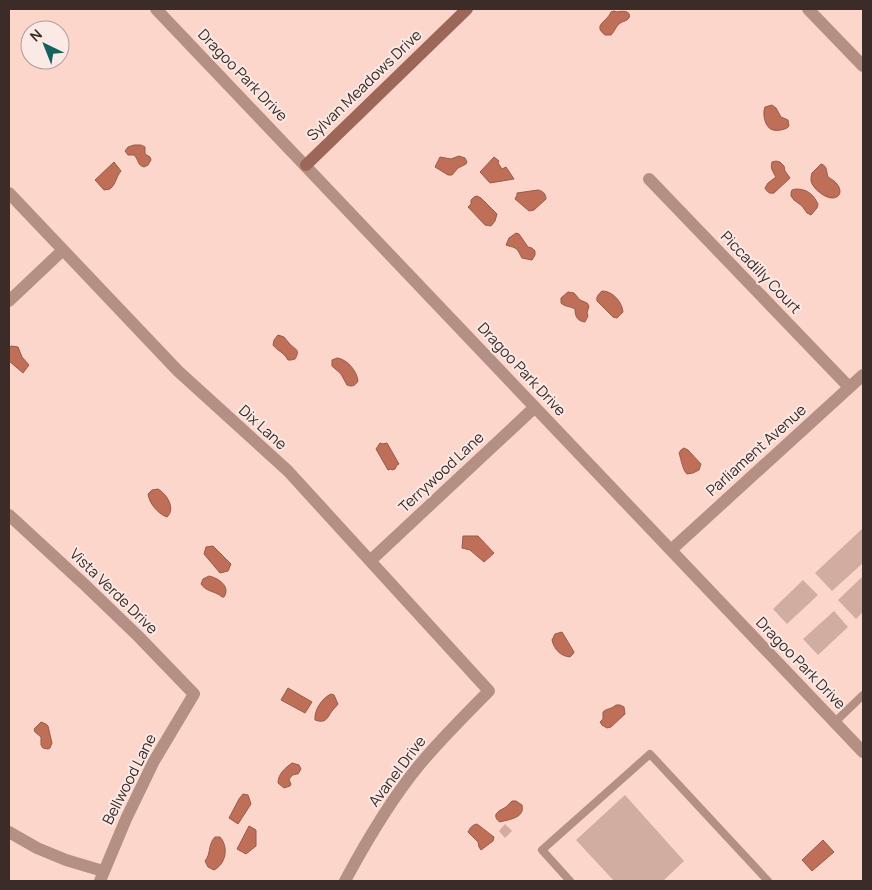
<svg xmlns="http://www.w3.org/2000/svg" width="872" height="890" font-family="Manrope,sans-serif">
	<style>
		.water { fill: #bf6f58; stroke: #975b4a }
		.building { fill: #d1aca1 }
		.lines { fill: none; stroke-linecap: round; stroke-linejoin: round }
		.lane { stroke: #b48f84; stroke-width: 8 }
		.street { stroke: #b48f84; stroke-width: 12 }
		.secondary { stroke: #9c6758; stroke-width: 12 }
		.labels { text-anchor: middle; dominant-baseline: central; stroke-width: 4; stroke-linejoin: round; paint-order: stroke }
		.street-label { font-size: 15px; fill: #3b2c28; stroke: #fae9e5 }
	</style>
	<rect width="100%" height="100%" fill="#fdd6cb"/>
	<path class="water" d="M614,11L617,12C621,11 632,10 629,18C627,21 624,21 622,22C616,25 615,31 611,35H605C592,25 607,22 611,12Z
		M772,105L776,108L781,117L788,120L789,126L787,128C783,130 777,131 773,130C765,128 762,114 765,107Z
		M134,145H141L145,147V154L150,157L151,160L148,165L144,167C137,165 139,160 134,155H128L125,151L128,147Z
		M459,156L465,158L467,162L466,164L458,168L452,175H448L435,167L440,157L451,159Z
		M494,157L499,161L498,163L502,169L506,167L514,179L490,183L480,172Z
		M776,161L780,162L784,166L785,171L790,178L774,193C769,194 767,192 765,188L768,183L776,177C773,172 770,168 772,162Z
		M114,162L121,171C116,177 116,184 110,189L104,190L95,180Z
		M821,164C828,166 826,172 828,177C831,179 835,181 837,184C842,190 841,198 832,198C825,198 813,189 811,181C811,178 811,176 812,173Z
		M796,189C807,189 813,194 818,204L817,208L811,215L807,213L802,206L794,200L791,196V193L792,190Z
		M538,190C543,191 546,194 546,199L534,210L529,211L515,199L517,195V193Z
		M477,196L481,198L497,214L495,221L491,226L485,225L468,207L471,204V200L474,197Z
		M516,233L519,234L528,247L532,248L535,251V255L532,260L522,258C520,255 518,249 515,248C511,246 510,247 506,245L509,238Z
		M602,291C613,291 622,302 623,312L617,318L613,317L597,301C596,296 599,294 602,291Z
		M568,292L574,293L580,300L587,303L589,306L587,313L588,316L585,322C577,321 575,316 575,309C570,306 565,307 561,303V298Z
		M278,335L284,337C286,339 287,341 289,343C295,350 301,349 295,359L291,360H288C283,351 277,351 273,345L274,340Z
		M11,346L18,347L22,357L29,365L23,373L9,361V348Z
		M337,358C347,359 357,371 358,381C355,386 352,387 347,385L341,374L332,366V360Z
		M380,443L383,444L387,443L399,464L397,465L395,469L392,470L391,469L388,470L376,449Z
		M684,448L688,450L701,464L699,470L693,473L687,474C683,471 681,459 679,453L681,450Z
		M158,489C167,494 176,509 167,517C158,514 149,503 148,494L152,490Z
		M463,536H478L494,553L484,562L470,550L462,548Z
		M213,546L231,564L228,571L220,573L204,554L206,547Z
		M209,576C218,578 231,586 224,597H222C216,591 206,592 201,584L203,579Z
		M562,632L574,652L573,654L570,657C560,656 554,649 552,640L555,634Z
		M288,688L312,702L305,713L281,700Z
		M331,694L334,695L338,704C337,706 334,708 332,711C327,718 326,724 315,720C314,710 322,698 331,694Z
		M616,705H620L624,707L625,714L611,727L607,728L602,725L600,722L603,719V712C607,708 610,710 616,705Z
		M41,722L46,724L48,726L52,743L50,748L48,749L43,748L41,745V737L35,732L34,729Z
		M292,763L299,765L301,769L298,774C293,774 291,776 289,780L291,784L290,786L284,788L278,783C278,774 285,768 292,763Z
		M243,794L248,795L251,804L238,824L229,818L239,799Z
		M512,801H516L522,805C525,818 510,819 500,822C497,820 495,818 496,814L499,811L506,807Z
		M477,824L494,837L493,841L481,850L479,847L478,842L468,832C470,828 472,825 477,824Z
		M249,826L256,830V846L246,854L237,849Z
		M215,837H220C229,847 226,864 214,870L208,867L205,861C211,854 208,844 215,837Z
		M823,840L834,852L812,871L802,860Z"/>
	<path class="building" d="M863,528V563L832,591L815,573Z
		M863,576V612L856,619L838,600Z
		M803,580L818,595L787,624L773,609Z
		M834,611L848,627L818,655L803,639Z
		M625,795L684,861L663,881H614L576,840Z
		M505,824L512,831L505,838L499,831Z"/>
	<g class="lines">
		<path class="lane" d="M835,722L863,695
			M570,881L542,850L650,754L768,881"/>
		<path class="street" d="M156,9L863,752
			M808,9L863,66
			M649,179L849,387
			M9,193L178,371L288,471L489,691C466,714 442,738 421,763C391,799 367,840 345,881
			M9,301L63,250
			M9,515L85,585L138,636L194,694L154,761L126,819L100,881
			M671,550L863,375
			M370,561L535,407
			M9,832L37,848L66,860L103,871"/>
		<path class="secondary" d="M306,165L467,9"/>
	</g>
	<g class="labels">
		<g class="street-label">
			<text transform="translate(243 75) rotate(46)">Dragoo Park Drive</text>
			<text transform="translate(364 85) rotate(-44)">Sylvan Meadows Drive</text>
			<text transform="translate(761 272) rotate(46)">Piccadilly Court</text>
			<text transform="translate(522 369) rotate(47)">Dragoo Park Drive</text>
			<text transform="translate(263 427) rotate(42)">Dix Lane</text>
			<text transform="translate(756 450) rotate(-42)">Parliament Avenue</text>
			<text transform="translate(441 472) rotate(-43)">Terrywood Lane</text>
			<text transform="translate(114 591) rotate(44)">Vista Verde Drive</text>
			<text transform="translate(801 663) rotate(46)">Dragoo Park Drive</text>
			<text transform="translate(397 771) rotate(-53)">Avanel Drive</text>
			<text transform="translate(129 779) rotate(-63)">Bellwood Lane</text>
		</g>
	</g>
	<rect width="872" height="890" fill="none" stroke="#3b2c28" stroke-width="20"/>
	<g transform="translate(45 45) rotate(317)"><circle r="24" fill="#fae9e5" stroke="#ae9d99"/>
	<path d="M0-4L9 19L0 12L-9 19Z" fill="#15625c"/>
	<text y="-8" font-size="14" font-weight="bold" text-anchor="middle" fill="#3b2c28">N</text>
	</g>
</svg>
